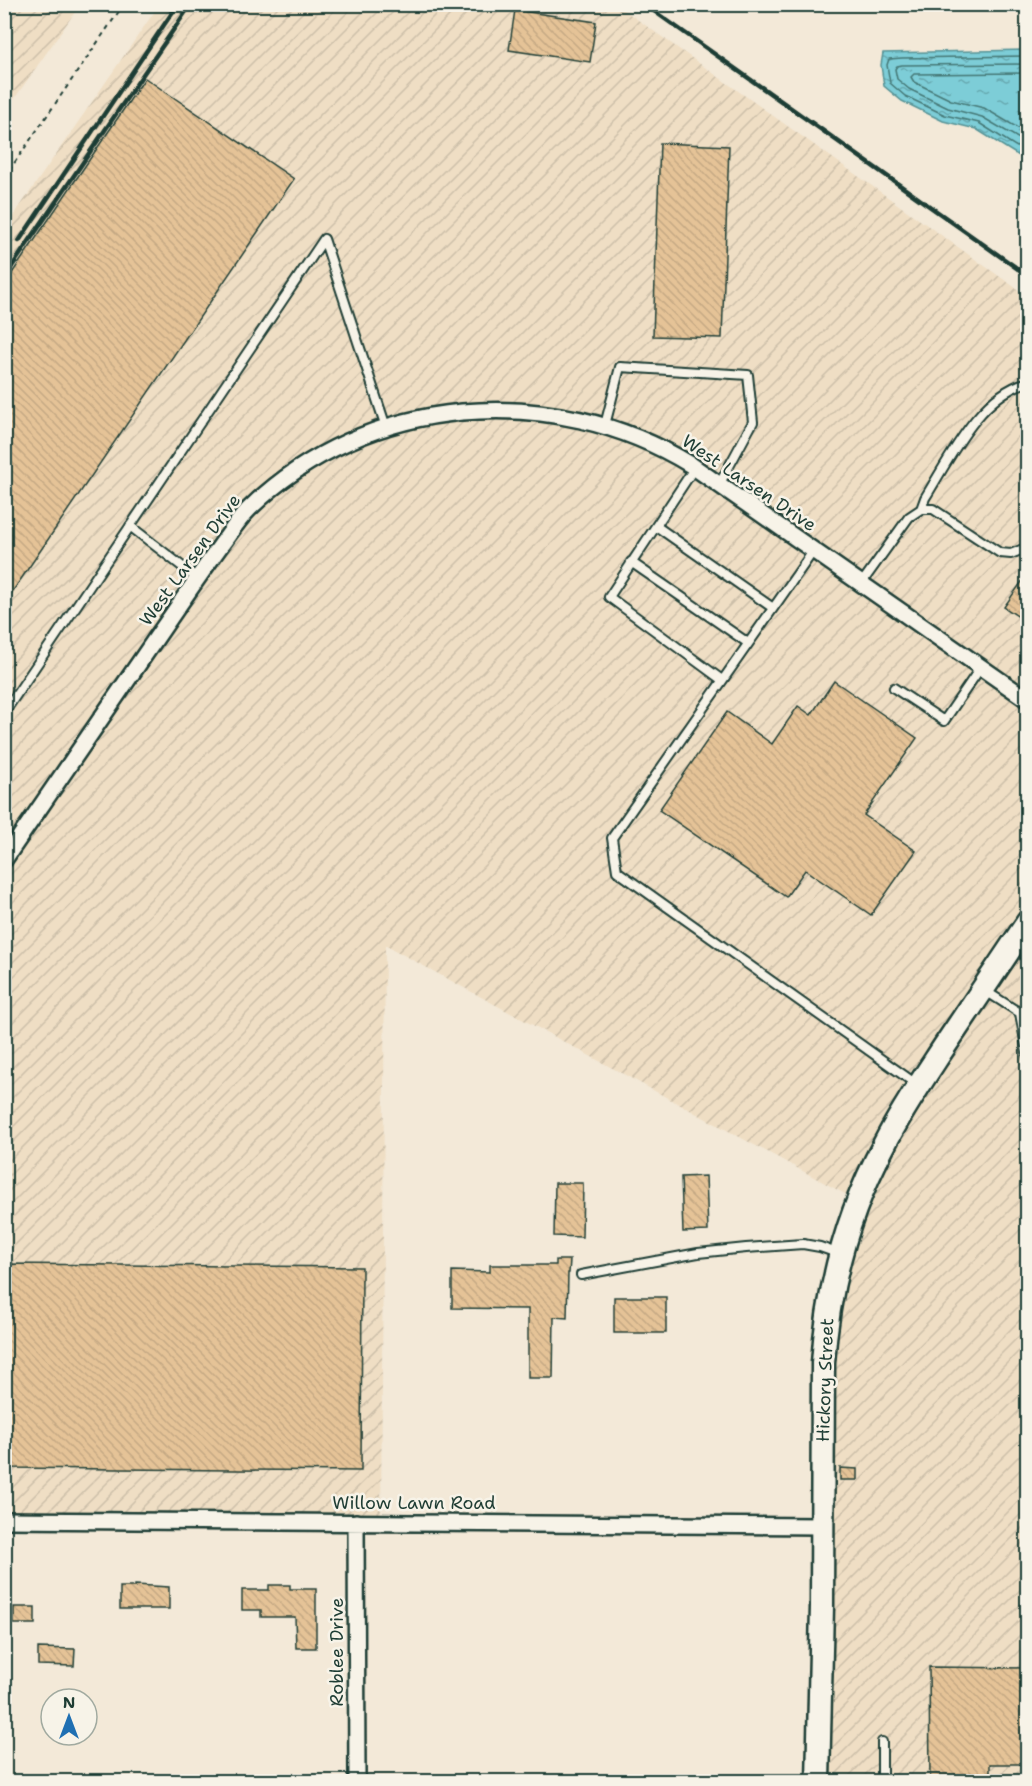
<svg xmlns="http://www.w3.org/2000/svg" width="1032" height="1786" font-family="'Shantell Sans',sans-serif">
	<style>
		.industrial { fill: url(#industrial-furrows) }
		.water { fill: url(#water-ripples); stroke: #579396; stroke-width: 1.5 }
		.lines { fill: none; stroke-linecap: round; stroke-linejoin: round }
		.shore { stroke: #457775; stroke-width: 1.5 }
		.building { fill: url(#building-back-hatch); stroke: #1f3d34; stroke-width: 1.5 }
		.lane-casing { stroke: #1f3d34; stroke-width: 12 }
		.street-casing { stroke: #1f3d34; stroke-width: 20 }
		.secondary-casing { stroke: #1f3d34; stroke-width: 27 }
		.path { stroke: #1f3d34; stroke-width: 2; stroke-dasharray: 4.5 4.5; stroke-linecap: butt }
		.lane { stroke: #f7f3e8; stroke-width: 8 }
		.street { stroke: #f7f3e8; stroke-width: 15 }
		.secondary { stroke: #f7f3e8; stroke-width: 22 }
		.rail { stroke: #1f3d34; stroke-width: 4.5 }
		.labels { text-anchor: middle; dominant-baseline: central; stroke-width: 5; stroke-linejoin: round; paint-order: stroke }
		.street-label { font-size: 18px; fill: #1f3d34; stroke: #f7f3e8 }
	</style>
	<defs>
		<pattern id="industrial-furrows" width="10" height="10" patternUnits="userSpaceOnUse" patternTransform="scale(1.5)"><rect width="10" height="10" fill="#efdec4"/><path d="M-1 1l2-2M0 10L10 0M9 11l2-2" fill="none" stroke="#ccbfa9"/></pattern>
		<pattern id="water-ripples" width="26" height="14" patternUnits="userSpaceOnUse" patternTransform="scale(1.5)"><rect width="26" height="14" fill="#7dcdd7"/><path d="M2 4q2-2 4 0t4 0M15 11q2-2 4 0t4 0" fill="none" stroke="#66a8af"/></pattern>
		<pattern id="building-back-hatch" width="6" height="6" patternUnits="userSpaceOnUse" patternTransform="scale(1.5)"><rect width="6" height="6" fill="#e5c397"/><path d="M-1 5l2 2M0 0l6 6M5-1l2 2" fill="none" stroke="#c4a883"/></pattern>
	</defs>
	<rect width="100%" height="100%" fill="#f3e9d8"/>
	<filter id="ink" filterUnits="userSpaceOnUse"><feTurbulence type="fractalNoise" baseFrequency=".0167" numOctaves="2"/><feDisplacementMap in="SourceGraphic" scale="12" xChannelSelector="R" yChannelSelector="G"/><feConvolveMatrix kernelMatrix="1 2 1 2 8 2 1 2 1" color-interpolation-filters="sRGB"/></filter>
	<g filter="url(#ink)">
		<path class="industrial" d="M5,4L80,5L5,112L4,5Z
			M159,5H617L1027,296V1781H818L823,1363L858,1201L385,945L381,1524L5,1520V228Z"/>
		<path class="water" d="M1027,50V161L976,129L943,121L902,101L884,86L881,65L883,53Z"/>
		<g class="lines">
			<path class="shore" d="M1028,56L902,58L889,59L887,65L890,83L905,96L945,115L979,123L1028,154
				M1028,64L902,65L897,66L895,69L897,79L909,89L948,108L982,117L1028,144
				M1028,73L914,74L911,77L914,82L951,100L984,108L1028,134"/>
		</g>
		<path class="building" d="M515,10L596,22L590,62L509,50Z
			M145,78L294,179L4,604V285Z
			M660,143L729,146L722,338L653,336Z
			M1028,573V623L1004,607Z
			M834,681L917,738L864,815L916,851L871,915L805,870L786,897L659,810L727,712L772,744L798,706L811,715Z
			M706,1176L708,1231L683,1232L681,1177Z
			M555,1183H583L582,1237L554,1236Z
			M556,1260H570L569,1273H568L567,1318L554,1317L553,1378H528V1309L452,1308V1271L490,1272V1265H556Z
			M4,1264L362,1267L361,1471L4,1468Z
			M614,1297H666V1333H614Z
			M840,1468L857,1469V1480H840Z
			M135,1585L169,1587V1609H120V1587H135Z
			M269,1585H290V1589H316V1648H296L295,1617H261V1610H242V1590H269Z
			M14,1607H35V1624H14Z
			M38,1648L75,1649L74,1666L38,1665Z
			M929,1667L1027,1668V1764H990V1782H930Z"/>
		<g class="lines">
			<defs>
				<path id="lane" d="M605,425L620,367L748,375L753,422L719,485
					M695,467L609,597L722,680
					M921,509L925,498C950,458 979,395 1028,382
					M130,526L197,578
					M656,526L773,608
					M814,550L612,838L617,871L916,1084
					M631,562L748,643
					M861,584L909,517L921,509H933L1000,553L1011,554L1028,547
					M894,688L944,721L981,667
					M4,713L324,239L386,427
					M984,990L1020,1013L1028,1058
					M1020,1013L1028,1002
					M581,1275L698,1253L746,1248L803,1244L820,1247L840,1254
					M882,1742V1782"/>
				<path id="street" d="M4,860C56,784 109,707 161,631C181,602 201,573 221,545C230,533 238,520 249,509C366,394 553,380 691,465L1028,700
					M4,1520L822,1526
					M356,1522L357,1782"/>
				<path id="secondary" d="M818,1782L822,1606L823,1363C828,1287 848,1212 884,1145C901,1111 923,1079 944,1047C972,1005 1000,964 1028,922"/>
			</defs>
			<use href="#lane" class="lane-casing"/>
			<use href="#street" class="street-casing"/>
			<use href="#secondary" class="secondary-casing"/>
			<path class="path" d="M4,178L124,4"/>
			<use href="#lane" class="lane"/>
			<use href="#street" class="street"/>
			<use href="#secondary" class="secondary"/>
			<path class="rail" d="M644,4L1028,276
				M19,241L178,4
				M4,278L191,4"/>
		</g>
	</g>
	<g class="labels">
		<g class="street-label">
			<text transform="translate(749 483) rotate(34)">West Larsen Drive</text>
			<text transform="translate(190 560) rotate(-54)">West Larsen Drive</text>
			<text transform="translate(825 1380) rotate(-88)">Hickory Street</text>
			<text x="414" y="1503">Willow Lawn Road</text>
			<text transform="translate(337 1652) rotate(-90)">Roblee Drive</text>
		</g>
	</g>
	<rect width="1032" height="1786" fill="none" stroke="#f7f3e8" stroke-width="24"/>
	<rect x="12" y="12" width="1008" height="1762" fill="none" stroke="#1f3d34" stroke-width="2" filter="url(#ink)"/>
	<g transform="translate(69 1717)"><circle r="28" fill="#f7f3e8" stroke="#a1aaa0" stroke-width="1.5"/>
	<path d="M0-4.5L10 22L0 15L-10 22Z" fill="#1f6fb2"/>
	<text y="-9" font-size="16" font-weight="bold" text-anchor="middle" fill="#1f3d34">N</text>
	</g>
</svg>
